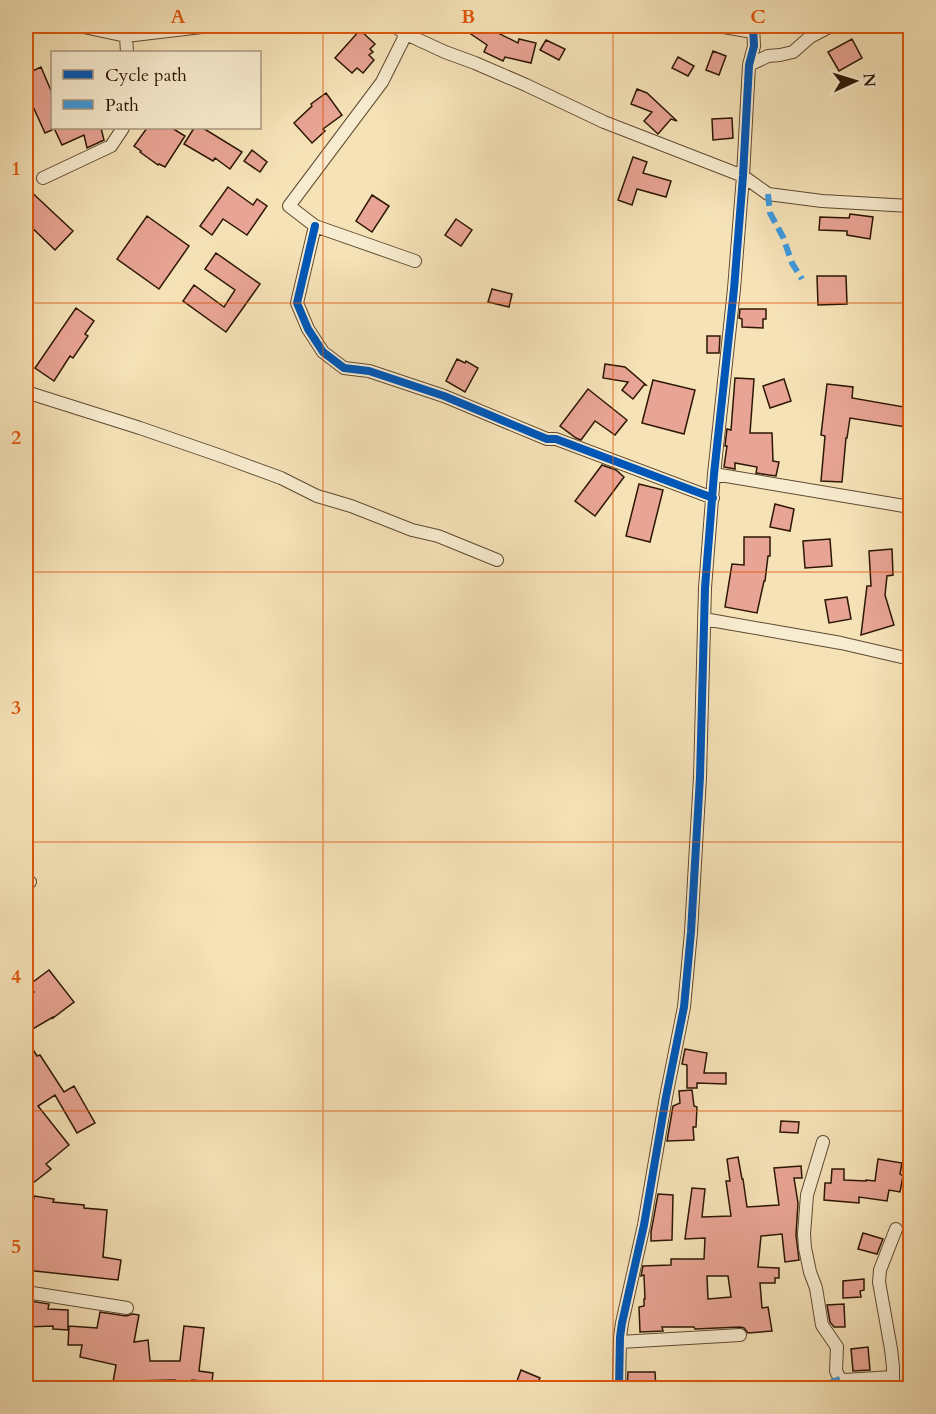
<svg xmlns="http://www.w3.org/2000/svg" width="936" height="1414" font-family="Cardo,serif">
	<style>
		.building { fill: #e8a494; stroke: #2d1704; stroke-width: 1.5; fill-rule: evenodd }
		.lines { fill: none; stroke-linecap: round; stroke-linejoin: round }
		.minor-casing { stroke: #5f4a31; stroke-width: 14 }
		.minor { stroke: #f8ecd0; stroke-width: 12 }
		.quiet { stroke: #3d9add; stroke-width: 6; stroke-dasharray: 12 6; stroke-linecap: butt }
		.cycleway-casing { stroke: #f8ecd0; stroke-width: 11 }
		.cycleway { stroke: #0057b8; stroke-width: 8 }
		.grid { fill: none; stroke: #df560c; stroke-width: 1.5; stroke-opacity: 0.55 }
		.neatline { fill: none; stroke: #df560c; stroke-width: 2 }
		.grid-label { font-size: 20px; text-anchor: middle; font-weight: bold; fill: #df560c }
	</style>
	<rect width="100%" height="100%" fill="#f5e2b7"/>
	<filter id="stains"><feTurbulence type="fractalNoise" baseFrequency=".00333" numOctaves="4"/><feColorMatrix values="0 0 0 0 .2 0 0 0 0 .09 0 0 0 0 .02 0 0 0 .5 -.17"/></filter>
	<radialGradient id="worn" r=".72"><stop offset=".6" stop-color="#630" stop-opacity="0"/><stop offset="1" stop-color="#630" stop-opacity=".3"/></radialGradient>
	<path class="building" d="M459,26H490L488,28L518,43L519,39L536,43L531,63L505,57L503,61L484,52L487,45Z
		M360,30L375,44L370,49L373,52L369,55L374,60L363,73L357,68L352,73L335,58Z
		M852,39L862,58L839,71L828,52Z
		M546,40L565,49L559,60L540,50Z
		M713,51L726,56L719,75L706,70Z
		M678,57L694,66L688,76L672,68Z
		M41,67L52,93V130L45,133L26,91V74Z
		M637,89L647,93L677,121L671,119L658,134L644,121L652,112L631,104Z
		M326,93L342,115L323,129L325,131L312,143L294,123L312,106L311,104Z
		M732,118L733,138L713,140L712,119Z
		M54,128H101L104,140L87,148L84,135L62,145Z
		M147,128H172L185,136L165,167L159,164L158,165L140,152L141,151L134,146Z
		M194,128H203L242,152L230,169L215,158L213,161L184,144Z
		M252,150L267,162L260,172L244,161Z
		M633,157L647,162L643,173L671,181L666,197L637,189L632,205L618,200Z
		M26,187L73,231L55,250L26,222Z
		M228,187L253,205L257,199L267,206L247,235L223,219L212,235L200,226Z
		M372,195L389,206L372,232L356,221Z
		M850,214L873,217L870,239L847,235V231L819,230L820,217L849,218Z
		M147,216L189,246L159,289L117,259Z
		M456,219L472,230L461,246L445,235Z
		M216,253L260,284L226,332L183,301L194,285L224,307L235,290L205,269Z
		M817,276H846L847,304L818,305Z
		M492,289L512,294L509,307L488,302Z
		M76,308L94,321L85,334L88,336L73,358L70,356L54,381L35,368Z
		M740,309H766V319H763V328L742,327V319L739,318Z
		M707,336H720L719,353H707Z
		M457,359L465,363L466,361L478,368L465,392L446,381Z
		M605,364L625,367L646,385H644L633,399L622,390L628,382L603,378Z
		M735,378L754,379L750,433H772L773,461L779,462L776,476L756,473L757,467L735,463V469L724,467L727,446H725L727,429L731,430Z
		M784,379L791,401L770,408L763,386Z
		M653,380L695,390L684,434L642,423Z
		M827,384L853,387L852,398L910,408L906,427L850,418L847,438H846L842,482L821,481L825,436L821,435Z
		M588,389L627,420L615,435L595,421L581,440L576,438L560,426Z
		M602,465L616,470L624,477L595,516L575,501Z
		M639,484L663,490L650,542L626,536Z
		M775,504L794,509L790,531L770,527Z
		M744,537H770V556H768L765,581H764L757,613L725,607L732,564L744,565Z
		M830,539L832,566L805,568L803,541Z
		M892,549L893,575L887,576L885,595L894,625L861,635L867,586H871L869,551Z
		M847,597L851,619L829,623L825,600Z
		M49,970L74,1002L53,1018V1017L26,1033V997L34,992L29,985Z
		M26,1038L37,1056L40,1055L64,1092L74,1086L95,1123L77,1133L55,1095L38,1106L69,1145L46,1164L51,1169L33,1183L26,1174Z
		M685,1049L707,1053L704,1073H726V1084L697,1083V1088H687V1065L682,1064Z
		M692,1090L694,1106L697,1107L696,1127H693L694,1140L667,1141L673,1106L680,1103L679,1091Z
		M781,1121L799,1122L798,1133L780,1132Z
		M738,1157L742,1179H743L747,1207L779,1205L774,1168L801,1166L802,1178H794L798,1203L796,1235L799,1260L785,1262L782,1234L761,1236L758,1267L779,1268V1278H775V1283H760L762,1308L768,1307L772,1331L748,1333L744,1328L740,1327L695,1329L694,1327H662L663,1331L640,1332L639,1307L644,1306V1299H645L644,1275L641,1276L643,1266L671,1265V1259H704L705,1238L685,1239L692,1188L705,1189L702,1217L731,1216L726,1181H730L727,1159ZM707,1276H728L731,1297L708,1299Z
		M878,1159L902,1163L900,1174L903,1176L900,1192L889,1190L887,1201L859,1197V1203L824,1200L825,1183H831L832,1169H844V1180L866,1181V1180L875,1181Z
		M658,1194L673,1195L672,1240L651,1241V1232Z
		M34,1196L54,1199L53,1202L84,1205V1208L107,1210L103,1257L121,1260L118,1280L26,1270V1255Z
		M863,1233L883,1239L877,1254L858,1249Z
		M864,1279V1290L860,1291L861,1297L843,1298V1281Z
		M30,1301L49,1304L48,1309L68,1310V1330L53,1329V1326L26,1327V1318H27Z
		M844,1304L845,1327H834L830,1322L827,1305Z
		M100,1312L126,1316L133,1314L139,1315L134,1342L148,1340L150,1361H180L184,1326L204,1328L199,1371L213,1373L212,1382L192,1380L191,1389H175V1380L134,1381L133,1386L113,1382L116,1365L80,1357L82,1345H68L69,1326L97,1328Z
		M868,1347L870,1370L853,1371L851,1349Z
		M521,1370L540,1378L535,1389H514Z
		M628,1372H655L656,1389H627Z"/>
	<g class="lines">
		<defs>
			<path id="minor" d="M79,26L126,36L210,26
				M394,26L406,34L445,52L475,63L526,85L604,122L743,176L768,194L822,201L910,206
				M718,26L753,32
				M406,34L382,82L289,206L315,226L415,261
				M126,36L127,52
				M749,65L768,56L780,55L793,52L810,37L831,26
				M43,178L111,146L123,128
				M315,226L297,303L308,329L323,352L344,368L369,371L444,396L547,439H556L713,498
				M26,392L140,428L221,456L281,478L317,496L351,506L412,530L438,536L497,560
				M714,474L910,507
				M704,619L841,643L910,659
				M26,879L30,882
				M823,1142L807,1195L804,1234L805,1248L810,1272L816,1288L822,1325L837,1347L836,1371L840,1379L844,1380L893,1377
				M26,1292L127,1308
				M620,1342L740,1335
				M619,1388L620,1337L622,1323L644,1225L666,1097L684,1007L691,932L700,777L705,588L714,474L734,289L743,176L749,65L754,46L753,26
				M893,1388V1367L891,1349L879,1282L880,1270L896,1229"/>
		</defs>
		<use href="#minor" class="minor-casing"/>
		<use href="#minor" class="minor"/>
		<path class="quiet" d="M768,194L770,213L783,237L792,263L802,279
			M814,1388L840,1379"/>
		<defs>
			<path id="cycleway" d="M315,226L297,303L308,329L323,352L344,368L369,371L444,396L547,439H556L713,498
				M619,1388L620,1337L622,1323L644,1225L666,1097L684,1007L691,932L700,777L705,588L714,474L734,289L743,176L749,65L754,46L753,26"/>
		</defs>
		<use href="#cycleway" class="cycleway-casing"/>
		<use href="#cycleway" class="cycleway"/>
	</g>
	<path class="grid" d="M323,26V1388M613,26V1388M26,303H910M26,572H910M26,842H910M26,1111H910"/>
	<rect width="936" height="1414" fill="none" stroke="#f5e2b7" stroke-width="66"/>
	<rect x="51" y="51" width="210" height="78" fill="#f8ecd0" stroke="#a7977e" stroke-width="1.5"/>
	<rect x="63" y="70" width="30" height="9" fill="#0057b8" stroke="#a7977e" stroke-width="1.5"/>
	<text x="105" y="81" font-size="18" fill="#2d1704">Cycle path</text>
	<rect x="63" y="100" width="30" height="9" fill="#3d9add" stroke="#a7977e" stroke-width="1.5"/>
	<text x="105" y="111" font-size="18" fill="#2d1704">Path</text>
	<g transform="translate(855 81) rotate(86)" stroke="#f8ecd0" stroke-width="4.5" paint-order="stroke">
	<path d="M0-4.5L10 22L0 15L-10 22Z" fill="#2d1704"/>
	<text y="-9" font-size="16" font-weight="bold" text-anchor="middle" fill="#2d1704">N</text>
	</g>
	<rect x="33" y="33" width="870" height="1348" class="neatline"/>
	<g class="grid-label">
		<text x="178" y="23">A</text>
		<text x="468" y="23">B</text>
		<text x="758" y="23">C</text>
		<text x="16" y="175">1</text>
		<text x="16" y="444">2</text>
		<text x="16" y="714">3</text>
		<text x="16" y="983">4</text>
		<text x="16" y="1253">5</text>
	</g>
	<rect width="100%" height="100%" filter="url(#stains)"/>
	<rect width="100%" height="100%" fill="url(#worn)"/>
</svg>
